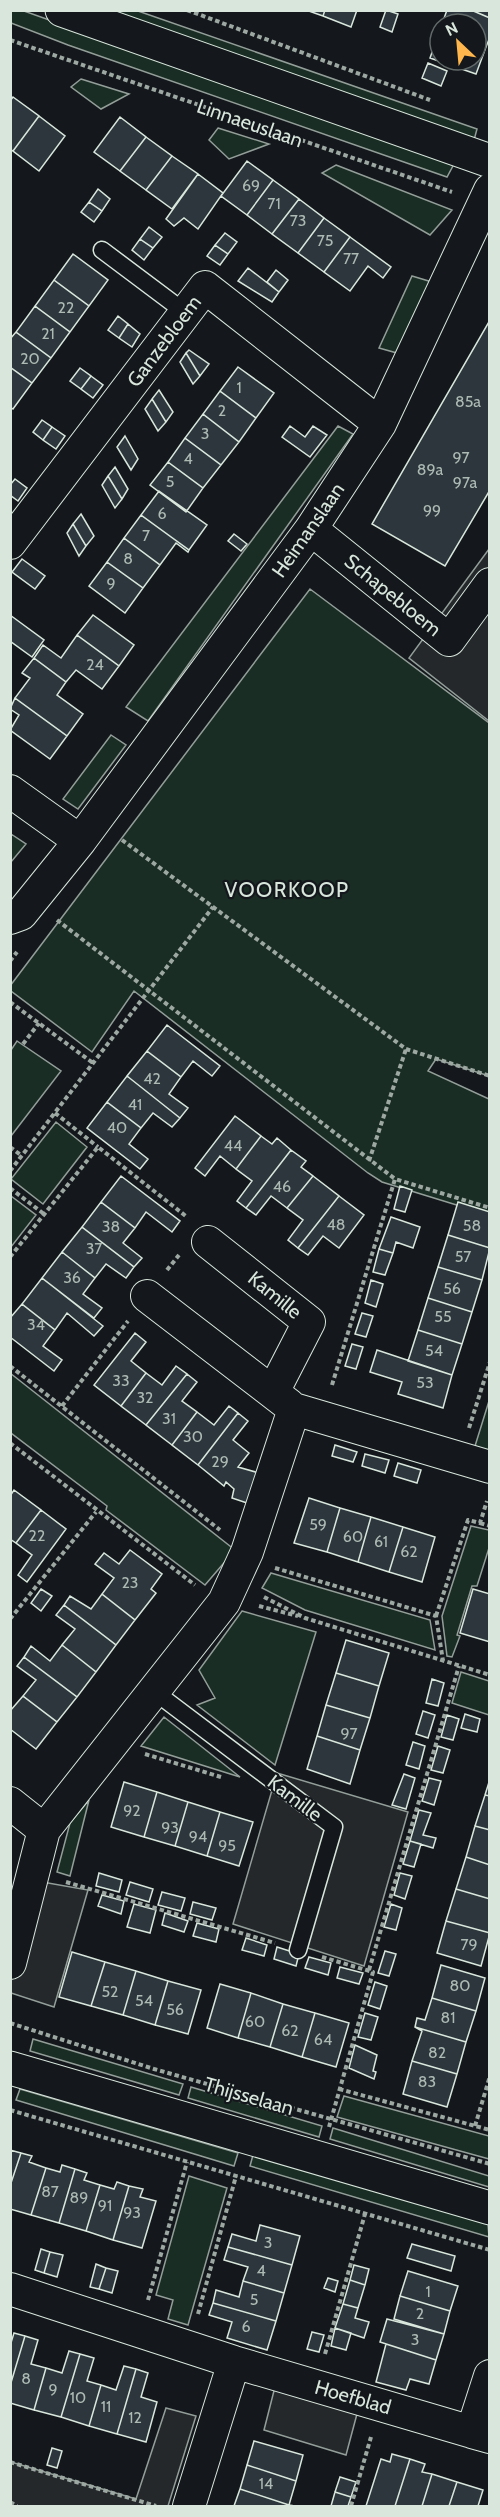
<svg xmlns="http://www.w3.org/2000/svg" width="500" height="2517" font-family="Cabin,sans-serif">
	<style>
		.green { fill: #1a2d24; stroke: #939e99; stroke-width: 1.5 }
		.parking { fill: #24282b; stroke: #939e99; stroke-width: 1.5 }
		.building { fill: #2c363c; stroke: #d8e6dc; stroke-width: 1.5 }
		.lines { fill: none; stroke-linecap: round; stroke-linejoin: round }
		.lane-casing { stroke: #d8e6dc; stroke-width: 19 }
		.street-casing { stroke: #d8e6dc; stroke-width: 34 }
		.secondary-casing { stroke: #d8e6dc; stroke-width: 35 }
		.path { stroke: #9da8a2; stroke-width: 4; stroke-dasharray: 4.5 3; stroke-linecap: butt }
		.lane { stroke: #14181c; stroke-width: 16 }
		.street { stroke: #14181c; stroke-width: 32 }
		.secondary { stroke: #14181c; stroke-width: 33 }
		.labels { text-anchor: middle; dominant-baseline: central; stroke-width: 4.5; stroke-linejoin: round; paint-order: stroke }
		.number-label { font-size: 16px; fill: #adbab4 }
		.street-label { font-size: 20px; fill: #d8e6dc; stroke: #14181c }
		.neighbourhood-label { font-size: 21px; letter-spacing: 1.5px; fill: #d8e6dc; stroke: #14181c }
	</style>
	<rect width="100%" height="100%" fill="#14181c"/>
	<path class="green" d="M10,11H24L454,164L447,177L68,45L11,23Z
		M98,11H138L477,129L473,144Z
		M81,79L129,94L101,109L71,87Z
		M218,128L269,144L229,159L209,140Z
		M336,165L452,210L430,235L322,173Z
		M412,276L432,282L397,353L379,348Z
		M338,426L353,434L148,721L126,707Z
		M310,589L489,723V1076L436,1059L428,1071L489,1099V1215L382,1182L368,1173L134,991L92,1052L11,991L10,986Z
		M111,735L126,745L78,809L63,799Z
		M11,834L26,844L11,862Z
		M17,1041L61,1071L11,1136V1050Z
		M56,1122L87,1147L43,1204L11,1179Z
		M11,1196L36,1215L11,1247L10,1197Z
		M10,1373L235,1550L205,1585L106,1510L107,1506L11,1433Z
		M489,1401V1451L475,1446Z
		M471,1526L489,1530V1548L477,1586H472L457,1635L460,1636L452,1657L447,1656L442,1616Z
		M271,1573L430,1620L435,1650L305,1610L262,1588Z
		M242,1611L316,1632L275,1765L197,1705L215,1698L199,1670Z
		M461,1672L489,1681V1715L452,1703Z
		M164,1717L240,1777L141,1746Z
		M89,1800L70,1876L57,1872L70,1823Z
		M33,2039L183,2084L179,2095L30,2051Z
		M191,2087L322,2126L319,2137L188,2098Z
		M20,2089L238,2153L234,2166L16,2100Z
		M344,2096L489,2136V2159L337,2117Z
		M333,2128L489,2176V2187L330,2139Z
		M253,2155L488,2224L489,2237L250,2166Z
		M189,2176L227,2188L188,2325L168,2319L173,2300L156,2295Z"/>
	<path class="parking" d="M489,549V721L409,658Z
		M277,1773L408,1812L364,1966L233,1924Z
		M31,1880L88,1890L54,2007L11,1993V1963Z
		M278,2375L361,2399L346,2455L264,2430Z
		M166,2408L196,2416L168,2506H11V2462L136,2499Z"/>
	<path class="building" d="M306,10H325L323,16Z
		M325,10H357L351,27L323,16Z
		M386,10L398,14L392,32L380,27Z
		M447,10H471L490,18V37L486,47L476,43V24H442Z
		M471,10H490V18Z
		M440,30V60H476V43L486,47L476,74L430,58Z
		M428,63L447,71L441,86L422,78Z
		M13,97L39,116L13,151L10,149V101Z
		M39,116L65,136L39,171L13,151Z
		M120,117L146,137L120,171L94,152Z
		M146,137L172,156L146,190L120,171Z
		M172,156L198,174L172,209L146,190Z
		M247,161L273,180L247,215L221,196Z
		M198,174L223,193L198,229L184,218L174,226L166,219Z
		M273,180L299,199L272,234L247,215Z
		M98,189L110,199L102,211L89,202Z
		M299,199L324,218L298,253L272,234Z
		M89,202L102,211L94,222L81,212Z
		M324,218L350,237L324,272L298,253Z
		M149,227L162,237L153,248L140,239Z
		M225,233L237,242L228,254L215,245Z
		M350,237L391,267L383,278L368,266L350,291L324,272Z
		M140,239L153,248L144,260L132,250Z
		M215,245L228,254L220,265L207,256Z
		M73,254L108,280L89,306L54,280Z
		M248,268L279,292L272,302L238,281Z
		M276,270L288,280L279,292L267,282Z
		M54,280L89,306L70,332L35,306Z
		M35,306L70,332L51,358L16,332Z
		M118,316L128,324L119,338L108,330Z
		M490,320V490L445,566L372,524Z
		M128,324L140,334L132,347L119,338Z
		M16,332L51,358L32,383L10,367V339Z
		M189,350L209,364L200,376L186,353Z
		M186,353L200,376L193,384L180,362Z
		M10,367L32,383L13,409L10,407Z
		M238,367L274,393L256,418L220,391Z
		M80,368L91,376L81,389L70,381Z
		M91,376L103,385L93,398L81,389Z
		M159,390L173,412L166,422L152,399Z
		M220,391L256,418L239,442L203,414Z
		M152,399L166,422L158,431L145,409Z
		M203,414L239,442L221,465L185,438Z
		M42,420L52,427L43,440L33,432Z
		M290,426L305,437L313,426L327,435L310,457L282,437Z
		M52,427L65,436L56,449L43,440Z
		M125,436L138,459L131,470L117,447Z
		M185,438L221,465L203,488L168,462Z
		M168,462L203,488L186,512L150,485Z
		M115,467L128,489L122,499L108,476Z
		M108,476L122,499L115,508L102,485Z
		M15,479L27,488L18,501L10,495V485Z
		M159,491L207,525L189,550L141,515Z
		M81,514L94,536L86,546L73,524Z
		M141,515L189,550L188,552L176,543L160,565L124,538Z
		M73,524L86,546L79,556L67,533Z
		M234,534L247,544L241,551L228,541Z
		M124,538L160,565L143,588L107,562Z
		M22,559L45,576L35,589L12,572Z
		M107,562L143,588L125,613L89,586Z
		M10,615L44,640L32,657L10,641Z
		M93,615L134,645L119,666L77,635Z
		M77,635L119,666L102,689L76,670L66,682L34,658L43,645L61,658Z
		M34,658L66,682L57,695L83,714L67,736L15,698L30,678L22,673Z
		M15,698L67,736L50,759L10,730L19,715L10,709Z
		M167,1025L220,1066L212,1076L193,1061L181,1077L147,1051Z
		M147,1051L181,1077L169,1094L188,1108L180,1118L127,1076Z
		M127,1076L180,1118L172,1127L153,1113L141,1128L107,1102Z
		M107,1102L141,1128L129,1144L148,1159L140,1169L87,1128Z
		M235,1116L261,1136L236,1169L220,1156L205,1176L195,1168Z
		M261,1136L272,1144L277,1138L291,1150L246,1208L237,1201L252,1181L236,1169Z
		M291,1150L306,1161L301,1167L313,1176L287,1208L271,1196L256,1215L246,1208Z
		M121,1176L180,1221L172,1232L146,1212L135,1228L101,1202Z
		M313,1176L339,1196L298,1248L288,1240L303,1220L287,1208Z
		M400,1186L412,1190L405,1212L394,1209Z
		M339,1196L364,1215L339,1248L323,1236L308,1255L298,1248Z
		M101,1202L135,1228L123,1243L142,1258L134,1267L82,1227Z
		M458,1202L490,1212V1248L448,1235Z
		M391,1217L420,1227L413,1248L396,1242L393,1253L379,1249Z
		M82,1227L134,1267L126,1278L106,1264L95,1278L62,1252Z
		M448,1235L490,1248L482,1280L438,1267Z
		M379,1249L393,1253L385,1275L373,1272Z
		M62,1252L95,1278L83,1294L102,1308L94,1318L42,1278Z
		M438,1267L482,1280L472,1312L428,1298Z
		M42,1278L103,1326L94,1336L67,1313L55,1330L22,1304Z
		M371,1280L383,1284L376,1307L365,1303Z
		M428,1298L472,1312L462,1344L418,1330Z
		M22,1304L55,1330L43,1346L62,1360L54,1371L10,1337V1318Z
		M362,1313L373,1316L366,1337L355,1334Z
		M418,1330L462,1344L452,1375L408,1361Z
		M135,1333L146,1342L131,1361L146,1373L121,1406L94,1385Z
		M352,1344L363,1347L356,1369L345,1366Z
		M377,1350L452,1375L443,1408L398,1394L402,1382L370,1372Z
		M176,1366L187,1374L146,1425L121,1406L146,1373L162,1385Z
		M187,1374L197,1382L182,1401L197,1412L172,1445L146,1425Z
		M229,1406L238,1413L198,1465L172,1445L197,1412L214,1425Z
		M238,1413L248,1421L233,1440L249,1453L238,1467L259,1473L250,1504L232,1498L234,1489L226,1482L224,1486L198,1465Z
		M335,1445L357,1452L353,1462L332,1456Z
		M365,1454L389,1460L385,1473L362,1466Z
		M398,1463L421,1470L417,1483L394,1476Z
		M14,1490L41,1510L16,1543L10,1539V1496Z
		M309,1498L340,1508L327,1552L294,1543Z
		M340,1508L371,1517L358,1562L327,1552Z
		M41,1510L66,1529L27,1582L18,1575L32,1555L16,1543Z
		M371,1517L403,1527L389,1572L358,1562Z
		M403,1527L435,1537L422,1582L389,1572Z
		M130,1550L162,1574L151,1589L156,1593L135,1620L102,1594L114,1578L95,1564L104,1553L119,1564Z
		M41,1589L52,1596L41,1611L31,1603Z
		M473,1589L490,1594V1642L460,1633Z
		M102,1594L135,1620L116,1645L64,1605L70,1596L91,1609Z
		M64,1605L116,1645L96,1672L62,1645L75,1629L56,1615Z
		M346,1640L389,1653L379,1686L336,1673Z
		M62,1645L96,1672L77,1697L24,1657L31,1646L50,1661Z
		M24,1657L77,1697L57,1722L23,1696L36,1680L17,1666Z
		M336,1673L379,1686L370,1718L326,1705Z
		M432,1679L444,1683L438,1706L426,1703Z
		M23,1696L57,1722L36,1749L10,1729V1711Z
		M326,1705L370,1718L360,1750L317,1736Z
		M423,1711L435,1715L428,1738L416,1734Z
		M465,1714L480,1719L477,1732L461,1728Z
		M447,1715L459,1719L453,1740L441,1737Z
		M317,1736L360,1750L350,1784L307,1769Z
		M413,1742L425,1746L419,1769L406,1765Z
		M438,1746L450,1750L443,1773L431,1770Z
		M404,1774L415,1778L406,1809L392,1805Z
		M429,1778L441,1781L434,1805L422,1801Z
		M490,1779V1796L485,1795Z
		M124,1782L157,1792L144,1837L111,1827Z
		M157,1792L188,1802L175,1846L144,1837Z
		M485,1795L490,1796V1830L475,1826Z
		M188,1802L220,1812L207,1856L175,1846Z
		M419,1810L431,1813L423,1835L436,1838L433,1848L410,1841Z
		M220,1812L253,1822L239,1866L207,1856Z
		M475,1826L490,1830V1865L466,1857Z
		M410,1841L421,1844L414,1867L403,1864Z
		M466,1857L490,1865V1899L456,1889Z
		M99,1873L122,1880L119,1892L96,1886Z
		M400,1873L412,1876L405,1899L394,1895Z
		M130,1882L153,1889L149,1902L126,1895Z
		M456,1889L490,1899V1933L446,1921Z
		M162,1892L185,1898L181,1911L158,1905Z
		M102,1895L124,1901L121,1914L98,1906Z
		M193,1902L216,1908L212,1920L190,1914Z
		M134,1904L156,1910L150,1933L127,1927Z
		M391,1904L402,1908L396,1930L384,1927Z
		M165,1913L188,1921L184,1932L162,1925Z
		M446,1921L490,1933L481,1966L437,1953Z
		M197,1923L219,1929L216,1942L193,1936Z
		M246,1938L267,1945L264,1956L242,1950Z
		M277,1947L299,1954L296,1966L274,1959Z
		M385,1951L396,1954L389,1976L378,1973Z
		M72,1952L105,1962L91,2006L59,1997Z
		M309,1957L331,1963L328,1975L305,1968Z
		M105,1962L136,1971L123,2015L91,2006Z
		M441,1965L485,1978L476,2011L432,1998Z
		M340,1967L363,1973L359,1984L337,1978Z
		M136,1971L168,1981L155,2025L123,2015Z
		M168,1981L201,1990L188,2034L155,2025Z
		M375,1982L387,1986L380,2009L368,2005Z
		M220,1984L251,1993L238,2038L207,2028Z
		M251,1993L283,2004L270,2047L238,2038Z
		M432,1998L476,2011L466,2042L415,2027L417,2018L425,2020Z
		M283,2004L315,2013L302,2057L270,2047Z
		M315,2013L349,2023L336,2067L302,2057Z
		M365,2013L378,2017L371,2040L358,2037Z
		M415,2027L466,2042L457,2074L412,2061L422,2031Z
		M355,2045L377,2055L373,2071L376,2072L374,2079L349,2068Z
		M412,2061L457,2074L447,2107L403,2094Z
		M10,2150L21,2153L10,2186Z
		M21,2153L32,2156L29,2162L46,2168L31,2215L10,2209V2186Z
		M62,2165L75,2169L59,2223L31,2215L46,2168L60,2172Z
		M75,2169L87,2173L84,2180L100,2185L86,2231L59,2223Z
		M117,2182L129,2186L113,2240L86,2231L100,2185L114,2189Z
		M129,2186L143,2189L140,2197L156,2201L142,2248L113,2240Z
		M260,2225L300,2236L292,2265L228,2247L232,2234L256,2241Z
		M412,2244L455,2256L451,2271L407,2258Z
		M228,2247L292,2265L284,2293L243,2281L248,2267L224,2260Z
		M41,2249L50,2252L44,2273L35,2270Z
		M50,2252L63,2255L57,2277L44,2273Z
		M96,2264L106,2268L99,2289L90,2287Z
		M354,2265L369,2269L365,2285L350,2280Z
		M106,2268L118,2271L112,2293L99,2289Z
		M408,2271L458,2286L450,2311L400,2296Z
		M328,2278L338,2281L335,2292L324,2288Z
		M350,2280L365,2285L358,2308L343,2304Z
		M243,2281L284,2293L276,2321L213,2303L216,2290L239,2297Z
		M400,2296L450,2311L444,2334L394,2319Z
		M213,2303L276,2321L267,2350L227,2338L232,2322L209,2315Z
		M343,2304L358,2308L355,2318L369,2322L364,2338L335,2328Z
		M387,2319L444,2334L436,2360L380,2342Z
		M335,2328L351,2333L346,2350L331,2346Z
		M312,2332L324,2335L319,2352L307,2349Z
		M14,2333L25,2336L10,2386V2346Z
		M25,2336L38,2340L31,2364L46,2368L34,2410L10,2403V2386Z
		M386,2344L436,2360L429,2384L410,2379L406,2390L376,2382Z
		M69,2351L80,2354L61,2417L34,2410L46,2368L62,2373Z
		M80,2354L94,2358L87,2381L101,2385L89,2426L61,2417Z
		M124,2366L136,2369L117,2434L89,2426L101,2385L116,2390Z
		M136,2369L148,2373L141,2397L157,2402L146,2442L117,2434Z
		M254,2441L303,2455L296,2481L247,2465Z
		M52,2448L62,2451L57,2468L47,2465Z
		M392,2454L410,2459L395,2506H366L381,2459L390,2462Z
		M410,2459L425,2464L422,2472L432,2474L422,2506H395Z
		M247,2465L296,2481L289,2505L240,2489Z
		M432,2474L457,2482L449,2506H422Z
		M340,2477L356,2482L351,2497L335,2492Z
		M457,2482L483,2490L478,2506H449Z
		M240,2489L289,2505L295,2506H234Z
		M335,2492L351,2497L348,2506H331Z"/>
	<g class="lines">
		<defs>
			<path id="lane" d="M102,250L186,313
				M155,1692L334,1827L298,1950"/>
			<path id="street" d="M311,529L449,640L490,584
				M10,543L205,287L380,424
				M10,791L80,841
				M10,918L21,914L80,841L311,529L380,424L490,190
				M208,1242L309,1322L273,1392
				M147,1296L289,1405
				M10,1803L44,1830
				M10,1963L44,1830L224,1602L247,1552L294,1409L490,1467
				M10,2289L234,2362L472,2432
				M490,2376L472,2432L490,2437
				M189,2506L234,2362"/>
			<path id="secondary" d="M62,10L490,161
				M10,2068L490,2208"/>
		</defs>
		<use href="#lane" class="lane-casing"/>
		<use href="#street" class="street-casing"/>
		<use href="#secondary" class="secondary-casing"/>
		<path class="path" d="M187,10L430,100
			M10,40L452,192
			M122,840L406,1049L490,1076
			M57,920L395,1179
			M10,961L17,952
			M10,1002L93,1063
			M23,1044L39,1023
			M55,1113L98,1147
			M10,1147L22,1156
			M369,1161L406,1049
			M10,1171L213,907
			M10,1188L44,1214
			M10,1257L98,1147L187,1217
			M167,1270L179,1255
			M10,1366L220,1530
			M332,1385L395,1179L490,1208
			M62,1406L128,1321
			M469,1428L490,1362
			M10,1443L195,1585
			M480,1523L490,1526
			M275,1568L436,1616L443,1661
			M264,1597L305,1618L490,1675
			M259,1606L298,1616
			M436,1616L468,1520L480,1523L487,1501
			M10,1619L96,1512
			M145,1754L221,1777
			M66,1882L275,1943
			M322,1957L373,1972L329,2127
			M369,1970L459,1666
			M10,2023L154,2069L490,2164
			M339,2089L490,2130
			M10,2110L490,2250
			M475,2126L490,2076
			M148,2300L187,2162
			M198,2314L236,2176
			M325,2354L365,2214
			M10,2462L156,2506
			M10,2502L17,2506
			M351,2506L371,2437"/>
		<use href="#lane" class="lane"/>
		<use href="#street" class="street"/>
		<use href="#secondary" class="secondary"/>
	</g>
	<g class="labels">
		<g class="number-label">
			<text x="251" y="185">69</text>
			<text x="274" y="203">71</text>
			<text x="298" y="220">73</text>
			<text x="325" y="240">75</text>
			<text x="351" y="258">77</text>
			<text x="66" y="307">22</text>
			<text x="48" y="333">21</text>
			<text x="30" y="358">20</text>
			<text x="239" y="387">1</text>
			<text x="468" y="401">85a</text>
			<text x="222" y="410">2</text>
			<text x="205" y="433">3</text>
			<text x="461" y="457">97</text>
			<text x="188" y="458">4</text>
			<text x="430" y="469">89a</text>
			<text x="170" y="481">5</text>
			<text x="465" y="482">97a</text>
			<text x="432" y="510">99</text>
			<text x="162" y="513">6</text>
			<text x="146" y="535">7</text>
			<text x="128" y="558">8</text>
			<text x="111" y="583">9</text>
			<text x="95" y="664">24</text>
			<text x="152" y="1078">42</text>
			<text x="135" y="1104">41</text>
			<text x="117" y="1127">40</text>
			<text x="233" y="1145">44</text>
			<text x="282" y="1186">46</text>
			<text x="336" y="1224">48</text>
			<text x="472" y="1225">58</text>
			<text x="111" y="1226">38</text>
			<text x="94" y="1248">37</text>
			<text x="463" y="1256">57</text>
			<text x="72" y="1277">36</text>
			<text x="452" y="1288">56</text>
			<text x="443" y="1316">55</text>
			<text x="36" y="1324">34</text>
			<text x="434" y="1350">54</text>
			<text x="121" y="1380">33</text>
			<text x="425" y="1382">53</text>
			<text x="145" y="1397">32</text>
			<text x="169" y="1418">31</text>
			<text x="193" y="1436">30</text>
			<text x="220" y="1461">29</text>
			<text x="318" y="1524">59</text>
			<text x="37" y="1535">22</text>
			<text x="353" y="1536">60</text>
			<text x="381" y="1541">61</text>
			<text x="409" y="1551">62</text>
			<text x="130" y="1582">23</text>
			<text x="349" y="1733">97</text>
			<text x="132" y="1810">92</text>
			<text x="170" y="1827">93</text>
			<text x="198" y="1836">94</text>
			<text x="227" y="1845">95</text>
			<text x="469" y="1944">79</text>
			<text x="460" y="1985">80</text>
			<text x="110" y="1991">52</text>
			<text x="144" y="2000">54</text>
			<text x="175" y="2009">56</text>
			<text x="448" y="2017">81</text>
			<text x="255" y="2021">60</text>
			<text x="290" y="2030">62</text>
			<text x="323" y="2039">64</text>
			<text x="437" y="2052">82</text>
			<text x="427" y="2081">83</text>
			<text x="50" y="2191">87</text>
			<text x="79" y="2197">89</text>
			<text x="105" y="2205">91</text>
			<text x="132" y="2212">93</text>
			<text x="268" y="2242">3</text>
			<text x="261" y="2270">4</text>
			<text x="428" y="2291">1</text>
			<text x="254" y="2299">5</text>
			<text x="420" y="2313">2</text>
			<text x="246" y="2326">6</text>
			<text x="415" y="2339">3</text>
			<text x="26" y="2378">8</text>
			<text x="53" y="2389">9</text>
			<text x="78" y="2397">10</text>
			<text x="106" y="2406">11</text>
			<text x="135" y="2417">12</text>
			<text x="266" y="2483">14</text>
		</g>
		<g class="street-label">
			<text transform="translate(250 123) rotate(19)">Linnaeuslaan</text>
			<text transform="translate(164 341) rotate(-53)">Ganzebloem</text>
			<text transform="translate(308 530) rotate(-55)">Heimanslaan</text>
			<text transform="translate(393 595) rotate(39)">Schapebloem</text>
			<text transform="translate(275 1295) rotate(39)">Kamille</text>
			<text transform="translate(295 1798) rotate(37)">Kamille</text>
			<text transform="translate(249 2096) rotate(16)">Thijsselaan</text>
			<text transform="translate(353 2397) rotate(16)">Hoefblad</text>
		</g>
		<g class="neighbourhood-label">
			<text x="287" y="889">VOORKOOP</text>
		</g>
	</g>
	<rect width="500" height="2517" fill="none" stroke="#d8e6dc" stroke-width="24"/>
	<g transform="translate(458 42) rotate(334)"><circle r="28" fill="#14181c" stroke="#626a69" stroke-width="1.5"/>
	<path d="M0-4.5L10 22L0 15L-10 22Z" fill="#ffb74d"/>
	<text y="-9" font-size="16" font-weight="bold" text-anchor="middle" fill="#d8e6dc">N</text>
	</g>
</svg>
